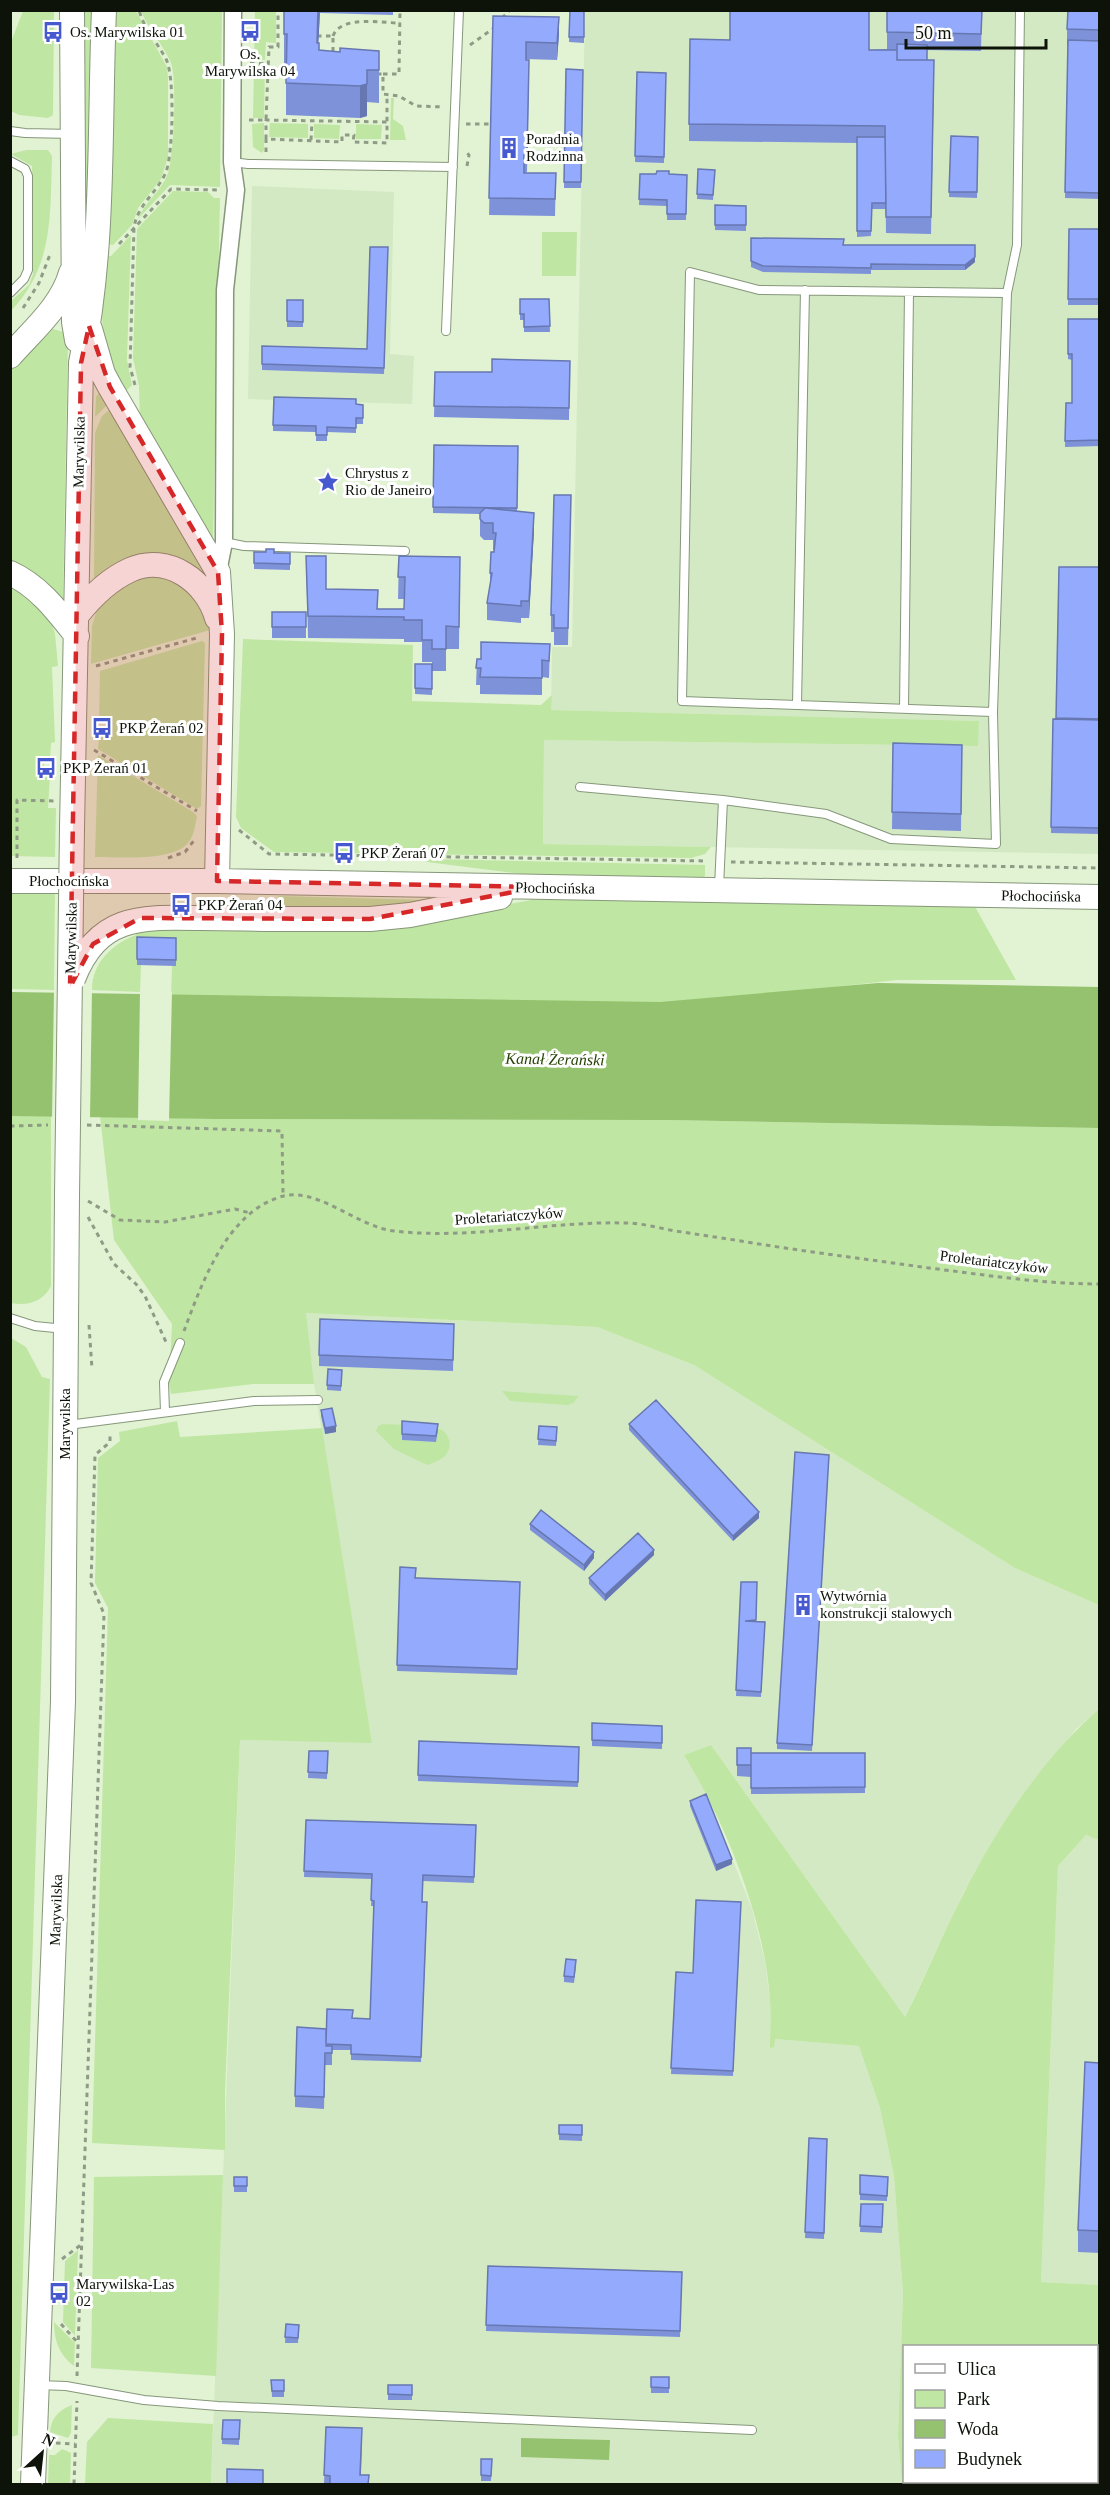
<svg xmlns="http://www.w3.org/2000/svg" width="1110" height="2495" font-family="Georgia,serif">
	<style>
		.built { fill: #d3e9c3 }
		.green { fill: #c0e6a3; fill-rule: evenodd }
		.water { fill: #94c26e }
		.pier { fill: #e1f3d3 }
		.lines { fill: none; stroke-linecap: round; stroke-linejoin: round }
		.lane-casing { stroke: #86977a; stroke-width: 10 }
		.street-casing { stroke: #86977a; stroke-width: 19 }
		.secondary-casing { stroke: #86977a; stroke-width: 26 }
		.path { stroke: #8f9c85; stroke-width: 3; stroke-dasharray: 4.5 4.5; stroke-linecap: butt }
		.lane { stroke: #fff; stroke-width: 8 }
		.street { stroke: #fff; stroke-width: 16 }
		.secondary { stroke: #fff; stroke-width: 24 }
		.secondary-bridge-casing { stroke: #86977a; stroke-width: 26; stroke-linecap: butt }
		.secondary-bridge { stroke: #fff; stroke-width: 24 }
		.wall { fill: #7e92da }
		.shaded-wall { fill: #6777b1 }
		.building { fill: #93aafd; stroke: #6777b1; stroke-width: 1.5 }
		.marked { fill: #d62828; fill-opacity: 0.2; stroke: #d62828; stroke-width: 4.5; stroke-dasharray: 12 8; stroke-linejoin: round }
		.labels { text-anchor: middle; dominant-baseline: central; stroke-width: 6; stroke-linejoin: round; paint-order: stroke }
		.poi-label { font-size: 15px; fill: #0d1309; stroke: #fff; text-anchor: start }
		.street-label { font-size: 15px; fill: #0d1309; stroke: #fff }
		.water-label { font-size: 16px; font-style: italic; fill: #284406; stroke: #fff }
	</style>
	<rect width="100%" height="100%" fill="#e1f3d3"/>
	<path class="built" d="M585,11H1099V854L543,844L544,740L977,746L979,721L551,710L552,647H572Z
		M252,186L394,192L390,354L414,356L412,404L248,399Z
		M305,1313L597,1327L694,1365L1015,1568L1099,1605V1709L1076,1729L1016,1805L964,1892L905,2017L711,1745L684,1755L705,1789L752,1909L765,1961L770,2000V2047L774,2039L859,2046L880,2108L894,2176L903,2293L898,2435L902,2484H211L240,1740L372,1742L314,1384Z
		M1086,1835L1100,1840L1099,2285L1041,2282L1058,1866Z"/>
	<path class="green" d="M23,11H54L53,115L48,118L19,115L11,111V42Z
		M84,11H94L90,244H82Z
		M113,11H136L167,67L168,78V157L161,179L138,208L132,225L113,245L108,244Z
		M141,11H222L220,187L170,185L138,219C145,201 162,191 168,173C174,156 177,79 171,63C163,44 148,29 141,11Z
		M255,12H276V43L266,42L265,60H254Z
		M254,65H265L264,118H253Z
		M391,98H394L393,119L403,126L406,140H390Z
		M264,123V150L262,153L253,147L252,124Z
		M270,123L308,124V138L269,137Z
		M314,124L340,125L339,139L314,138Z
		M356,124L382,125L381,139H356Z
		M26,150H48L52,156C50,215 54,266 11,311V301L29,285L33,274L32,166L11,154Z
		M173,191L208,192L214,198H220L213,541L140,423L139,386L133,358L137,229Z
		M542,232H577L576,276H542Z
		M131,235L127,360L132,385L123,394L104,341L102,317L107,256H111Z
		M50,328L63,332L68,343L63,604L11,564V366Z
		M100,391L110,402L95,417L96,397Z
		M113,407L209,578L196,573L94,579L95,433L102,416Z
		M158,575L185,585L208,616L210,630L91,664L92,626L98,606L120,584Z
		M10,582L51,621L55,634L58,666L52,667L55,742L51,743L50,762H44L43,774L50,775L48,808H56L55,857L11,856Z
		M243,639L413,645L412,701L541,705L552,695L551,710L979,721L978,746L544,740L543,844L711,847L705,854L691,858L274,852L241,828L236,817Z
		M202,641L205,643L201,806L197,809L98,749L99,735H105L106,722H99L100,671Z
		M98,755L193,812L197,816C195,826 194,836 188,843C172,862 118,857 95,857Z
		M427,859L705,865V876L699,880L546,877L427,862Z
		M55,891L54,990L11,989V892Z
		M278,896L427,900L391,910L213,909L254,902L277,903Z
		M553,898L974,905L1016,980H897L736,998V1003H554L171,997L172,966L137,943V965H141L140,992L92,990C92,963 112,944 136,935L135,929L426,919L531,900Z
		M10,1116H51V1286C43,1302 28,1306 11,1303Z
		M100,1116L216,1119L669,1120L1099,1128V1605L1015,1568L694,1365L597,1327L306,1313L314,1384H253L171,1394L169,1383L172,1324L114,1240Z
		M11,1338L26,1347L42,1377L50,1379L18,2435L11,2437Z
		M502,1391L579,1396L573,1403L568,1405L510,1401Z
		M177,1421L180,1437L322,1428L372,1743L240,1740L225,2092V2150L92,2143L108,1608L95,1583L98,1458L120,1441L119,1432Z
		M383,1424L403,1425L402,1440L436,1442L437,1428C449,1431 454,1446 445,1456C441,1460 433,1463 427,1465L394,1449L376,1431L378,1426Z
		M1099,1709V1840L1086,1835L1058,1866L1041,2282L1099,2285V2484H902L898,2435L903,2293L894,2176L880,2108L859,2046L775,2039L774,2047L770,2048C770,2032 771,2017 770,2001C766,1923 725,1821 684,1755L711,1745L905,2017C926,1976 943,1933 964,1893C998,1826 1043,1758 1099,1709ZM904,2346H1096V2482H904Z
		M223,2175L216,2376L91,2368L94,2177Z
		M78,2250L75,2336L63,2322L65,2261Z
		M54,2322L75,2343L74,2366C59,2355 54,2340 54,2322Z
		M72,2405L71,2433L68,2438L50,2432C51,2418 59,2410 72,2405Z
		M108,2418L213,2424L211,2484H85L87,2442Z
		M62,2449L71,2453L70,2484H48L49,2455H55Z"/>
	<path class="water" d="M878,983L1099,987V1128L669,1120L216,1119L11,1116V992L660,1002Z
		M521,2438L610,2440L609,2460L521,2457Z"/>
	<path class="pier" d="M54,990H92L90,1119H52Z
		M140,991L172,992L169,1121L138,1120Z"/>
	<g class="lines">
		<defs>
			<path id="lane" d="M10,131L25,133L72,134
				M10,161L25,169L28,176V270L24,279L10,293
				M232,162L248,164L453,167
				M1007,293L1017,245L1020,10
				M446,331L459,10
				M224,542L244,546L405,551
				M797,705L805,290
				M904,709L909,292
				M580,787L723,800L719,887
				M723,800L826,814L891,839L996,844L993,712L682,701L690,272L759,290L1007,293L993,712
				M10,1318L35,1326L65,1329
				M165,1412L164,1382L180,1343
				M68,1425L254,1401L318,1400
				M38,2385L66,2386L144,2400L218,2406L752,2430"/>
			<path id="street" d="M218,572L224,542L225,290L236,190L232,162L233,10"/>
			<path id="secondary" d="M72,10L74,322L77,340
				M90,329L103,374L110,387L218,572L222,634L217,881
				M10,356C32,331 62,306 71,273
				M10,573C39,586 58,612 77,636
				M77,615C92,596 108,580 130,570C168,553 207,582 217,618
				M72,828L81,363C105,248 99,127 104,10
				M10,881H217L1100,897
				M289,919H370L410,915L500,897
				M33,2484L63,1701L67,1196"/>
		</defs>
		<use href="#lane" class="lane-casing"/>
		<use href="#street" class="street-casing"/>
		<use href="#secondary" class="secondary-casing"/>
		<path class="path" d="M502,18L510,10
			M317,36H333V55
			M333,36C341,15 381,23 400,23
			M470,45L494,28
			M250,63L268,64
			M377,74H383V94L399,96L416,106L444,107
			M383,74H399L400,10
			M249,120H266L269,47H278V10
			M466,124H491
			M266,139V120L387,122
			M311,140L312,121
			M266,152V139L342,142V135H354L353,142L387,143V94
			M467,166L469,155L467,153
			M119,244L171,189L220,190
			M23,308L39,283L51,252
			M135,385L130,367L134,227C138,204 157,193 166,172C173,154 175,76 166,59C157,42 144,29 139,10
			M96,666L200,637
			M94,750L197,811
			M239,830L269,854L707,861
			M17,858V800L54,801
			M168,858L185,852L196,838
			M731,862L1100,868
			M87,1125L282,1131L283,1195
			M10,1126L48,1125
			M88,1201L120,1220L165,1222L235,1209L250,1213
			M88,1217L114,1264L136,1284L145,1296L166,1342
			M89,1325L92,1369
			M184,1331C202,1283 226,1214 280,1197C316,1185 357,1227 394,1231C471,1240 548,1221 625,1223C640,1223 655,1227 670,1230C700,1235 730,1239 759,1244C816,1253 873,1260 929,1268C986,1275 1042,1284 1100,1284
			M62,2259L82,2244
			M61,2324L78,2343
			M77,2376L104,1614L91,1583L95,1455L110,1442V1435
			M56,2443L75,2444
			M74,2484L77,2401"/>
		<use href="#lane" class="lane"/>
		<use href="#street" class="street"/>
		<use href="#secondary" class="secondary"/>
		<defs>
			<path id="secondary-bridge" d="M73,979C98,914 142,917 201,918C230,918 259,919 289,919
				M67,1196L72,828"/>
		</defs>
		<use href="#secondary-bridge" class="secondary-bridge-casing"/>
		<use href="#secondary-bridge" class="secondary-bridge"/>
	</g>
	<path class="wall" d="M284,10H393V15L320,13L318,43L319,50L340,52L379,51V103L367,102V116L360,118L286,115V66H284Z
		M570,10H584V43L569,42Z
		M887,10H982L981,51L927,50V60L934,77L931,234L886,233L885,150L886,209H872L871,236L857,237V143L689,141V124L869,50L887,49Z
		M1100,10V199L1065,198L1068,46H1067V29Z
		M493,16L559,34L557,60L526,59L529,77L527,172L524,173H556L555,216L489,215Z
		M566,69L583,70L581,188H564Z
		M637,72L666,73L664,163L635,162Z
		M951,136L978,137L977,198L949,197Z
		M698,169L715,170L713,200L697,199Z
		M640,174L687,175L686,220H667V206L639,205Z
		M715,205L746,206V231L715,230Z
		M1069,229H1100V305H1068Z
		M751,238L843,245H975V262L965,270H871V274L763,272L751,267Z
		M388,247L384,374L262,370V346L367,349Z
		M520,299H549L550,332H524V320H520Z
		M287,300H303V327H287Z
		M1068,319H1100V446L1065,447L1066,403H1072V360L1068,359Z
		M570,361L569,420L434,417L435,372H492Z
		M356,404L363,405V424H356V433L327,432V441H316V432L273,431V425Z
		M518,446L517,511L534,530L529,618H521V623L487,620V603L490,589V573L494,550H493V540H484L480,536V514L433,513V507Z
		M571,495L568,645H554V632H551V615Z
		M254,552L290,553V570L254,569Z
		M306,556L326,589L378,609H404V599H398L399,556L460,557L459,649H446V671H432V662H422V642H404V639L308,638Z
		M1059,567H1100V834L1051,833L1053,719H1056Z
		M272,612H306V638H272Z
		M550,644L549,678L542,677V695L480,694V685H476L477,659H481Z
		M415,664H432V695L415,694Z
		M893,743L962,745L961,831L892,829Z
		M176,938V966L137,965V959Z
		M454,1324L453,1371L319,1366V1355Z
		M342,1370L341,1391L327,1390V1385Z
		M321,1410L336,1432L325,1434L321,1416Z
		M402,1421L438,1430L436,1442L402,1440Z
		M629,1424L759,1518L733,1541L629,1430Z
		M539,1426L557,1433L556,1446L538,1445Z
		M829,1455L812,1751L777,1749V1743Z
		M530,1524L594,1558L584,1571L530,1530Z
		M654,1555L605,1601L589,1584V1578Z
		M400,1567L416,1578H418L520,1582L517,1675L397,1671Z
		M741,1582H757L756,1622H765L761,1697L736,1696Z
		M592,1723L662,1726V1749L592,1746Z
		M419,1741L579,1747L578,1787L418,1781Z
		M737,1748L751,1759L865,1753V1793L751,1794V1762V1777L737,1776Z
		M309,1751H328L327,1779L308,1778Z
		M690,1801L732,1864L716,1871L690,1806Z
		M306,1820L476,1825L474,1883L423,1881L422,1902L427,1908L421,2062L351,2060V2050H332V2065H325L324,2109L295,2107V2096L326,2029L352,2018L370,2019L374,1906H371L372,1879L304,1877Z
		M741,1902L733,2076L671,2074L676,1972L693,1973Z
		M576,1966L574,1983L564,1982V1976Z
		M1100,2063V2253L1078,2252V2230Z
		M559,2125H582V2141L559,2140Z
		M809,2138L827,2139L824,2239L805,2238Z
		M860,2175L888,2177L887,2201L860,2200Z
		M234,2177H247V2192H234Z
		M861,2204H883L882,2233L860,2232Z
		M488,2266L682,2272L680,2337L486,2331Z
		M286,2324L299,2325L298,2343H285Z
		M651,2377H669V2393H651Z
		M271,2380H284V2397H272Z
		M388,2385H412V2400H388Z
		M240,2420L239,2445L222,2444V2439Z
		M326,2427L362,2440L361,2475L369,2484H324Z
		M481,2459H492L491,2481H481Z"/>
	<path class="shaded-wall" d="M318,10H320L317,75V43Z
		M559,17V34L557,60V43Z
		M367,70V116L360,118V86Z
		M975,257V262L965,270V265Z
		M534,513V530L529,618V601Z
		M336,1426V1432L325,1434V1428Z
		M759,1512V1518L733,1541V1536Z
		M654,1550V1555L605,1601V1595Z
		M594,1552V1558L584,1571V1565Z
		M732,1859V1864L716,1871V1865Z"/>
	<path class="building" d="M284,10H318L317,43H319V50L340,52V48L379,51V70H367V84L360,86L286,83L287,34H284Z
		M570,10H584V37H569Z
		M730,10H869V50H897V60H934L931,217H886L885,126L689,124L690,39L730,40Z
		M887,10H982L981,34L887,32Z
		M1068,10H1100V30L1067,29Z
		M493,16L559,17L557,43L526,42V60H529L527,155H524V173H556L555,199L489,198Z
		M1068,40L1100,41V193L1065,192Z
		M897,44L927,45V60H897Z
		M566,69L583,70L581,182H564Z
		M637,72L666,73L664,157L635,156Z
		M951,136L978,137L977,192H949Z
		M857,137H885L886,203H872L871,231H857Z
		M698,169L715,170L713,195L697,194Z
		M657,171H669V174L687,175L686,214H667V200L639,199L640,174H656Z
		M715,205L746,206V225H715Z
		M1069,229H1100V299H1068Z
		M751,238L844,239L843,245H975V257L965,265L871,264V268L763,266L751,261Z
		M370,247H388L384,368L262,364V346L367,349Z
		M520,299H549L550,326L524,327V314H520Z
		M287,300H303V322L287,321Z
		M1068,319H1100V440L1065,441L1066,403H1072V354H1068Z
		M492,359L570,361L569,408L434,406L435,372H492Z
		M274,397L356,399V404L363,405V418H356V428L327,427V435H316V426L273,425Z
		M434,445L518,446L517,508L433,507Z
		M554,495H571L568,628H554V615H551Z
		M485,508L534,513L529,601H521V606L487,603L492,573H490L491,552H494L496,533H493V523H484L480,519V513Z
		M266,549H274V553H290V564L254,563V552H266Z
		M306,556H326V589L378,590L377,609H404L405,577H398L399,556L460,557L459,627L446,626V649H432V640H422V620H404V617L308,616Z
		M1059,567H1100V719L1056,718Z
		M272,612H306V627H272Z
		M481,642L550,644L549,661L542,660V678L480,677L481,668H476L477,659H481Z
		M415,664H432V689L415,688Z
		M1053,719L1100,720V828L1051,827Z
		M893,743L962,745L961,814L892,812Z
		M137,937L176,938V960L137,959Z
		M320,1319L454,1324L453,1360L319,1355Z
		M328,1369L342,1370L341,1386L327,1385Z
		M656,1400L759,1512L733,1536L629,1424Z
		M332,1408L336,1426L325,1428L321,1410Z
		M402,1421L438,1424L436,1436L402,1434Z
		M539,1426L557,1427L556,1441L538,1439Z
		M795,1452L829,1455L812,1745L777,1743Z
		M541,1510L594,1552L584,1565L530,1524Z
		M638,1533L654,1550L605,1595L589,1578Z
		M400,1567L416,1568L415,1578H418L520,1582L517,1669L397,1665Z
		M741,1582H757L756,1620L745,1621L765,1622L761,1692L736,1690Z
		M592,1723L662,1726V1743L592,1740Z
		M419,1741L579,1747L578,1782L418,1775Z
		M737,1748H751V1765H737Z
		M309,1751H328L327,1773L308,1772Z
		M751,1753H865V1787L751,1788Z
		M706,1794L732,1859L716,1865L690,1801Z
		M306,1820L476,1825L474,1877L423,1875L422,1902H427L421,2057L351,2054V2045L326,2044L327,2009L353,2010L352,2018L370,2019L374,1901L371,1900L372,1874L304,1871Z
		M696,1900L741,1902L733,2071L671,2068L676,1972L693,1973Z
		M566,1959L576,1960L574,1977L564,1976Z
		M297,2027L326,2029V2046H332V2053H325L324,2097L295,2096Z
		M1085,2062L1100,2063V2231L1078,2230Z
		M559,2125H582V2135L559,2134Z
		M809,2138L827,2139L824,2233L805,2232Z
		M860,2175L888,2177L887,2196L860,2194Z
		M234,2177H247V2186H234Z
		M861,2204H883L882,2227L860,2226Z
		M488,2266L682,2272L680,2331L486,2325Z
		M286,2324L299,2325L298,2338L285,2337Z
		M651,2377H669V2388L651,2387Z
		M271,2380H284V2391H272Z
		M388,2385H412V2395L388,2394Z
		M223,2420H240L239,2439H222Z
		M326,2427L362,2428L360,2475H369L368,2484H327H330V2476L324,2475Z
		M481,2459H492L491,2476L481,2475Z
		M227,2469L263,2470V2484H227Z"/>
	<path class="marked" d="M89,326L110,387L218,572L222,634L217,881L540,887L370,919L140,918L93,944L70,987L81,363Z"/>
	<defs>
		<symbol id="bus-bare" viewBox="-9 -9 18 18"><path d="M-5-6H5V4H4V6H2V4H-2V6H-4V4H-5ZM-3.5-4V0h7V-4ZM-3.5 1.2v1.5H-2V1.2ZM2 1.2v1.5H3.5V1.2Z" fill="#4759ce" stroke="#fff" stroke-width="2.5" paint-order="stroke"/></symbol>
		<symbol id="building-bare" viewBox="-9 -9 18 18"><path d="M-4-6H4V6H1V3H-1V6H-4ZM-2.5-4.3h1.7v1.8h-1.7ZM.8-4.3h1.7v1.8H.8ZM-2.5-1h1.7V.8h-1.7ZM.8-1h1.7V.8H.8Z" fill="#4759ce" stroke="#fff" stroke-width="2.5" paint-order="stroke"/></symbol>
		<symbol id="sight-bare" viewBox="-9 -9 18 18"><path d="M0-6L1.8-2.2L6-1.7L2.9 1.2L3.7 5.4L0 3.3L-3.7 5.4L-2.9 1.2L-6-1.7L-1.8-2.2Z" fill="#4759ce" stroke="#fff" stroke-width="2.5" paint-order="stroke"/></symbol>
	</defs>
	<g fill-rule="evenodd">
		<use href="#bus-bare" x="235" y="16" width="30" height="30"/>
		<use href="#bus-bare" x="38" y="17" width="30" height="30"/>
		<use href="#building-bare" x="494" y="133" width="30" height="30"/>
		<use href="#sight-bare" x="313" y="467" width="30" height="30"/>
		<use href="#bus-bare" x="87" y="713" width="30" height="30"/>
		<use href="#bus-bare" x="31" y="753" width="30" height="30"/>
		<use href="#bus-bare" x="329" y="838" width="30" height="30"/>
		<use href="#bus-bare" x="166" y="890" width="30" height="30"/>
		<use href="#building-bare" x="788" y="1590" width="30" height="30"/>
		<use href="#bus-bare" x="44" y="2278" width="30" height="30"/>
	</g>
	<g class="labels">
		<g class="poi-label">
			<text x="70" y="32">Os. Marywilska 01</text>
			<text x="250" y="54" text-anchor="middle">Os.<tspan x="250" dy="17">Marywilska 04</tspan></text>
			<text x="526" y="139">Poradnia<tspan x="526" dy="17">Rodzinna</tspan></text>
			<text x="345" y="473">Chrystus z<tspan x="345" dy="17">Rio de Janeiro</tspan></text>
			<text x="119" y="728">PKP Żerań 02</text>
			<text x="63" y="768">PKP Żerań 01</text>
			<text x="361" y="853">PKP Żerań 07</text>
			<text x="198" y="905">PKP Żerań 04</text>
			<text x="820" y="1596">Wytwórnia<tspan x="820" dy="17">konstrukcji stalowych</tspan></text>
			<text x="76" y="2284">Marywilska-Las<tspan x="76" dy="17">02</tspan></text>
		</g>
		<g class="street-label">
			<text transform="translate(79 452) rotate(-89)">Marywilska</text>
			<text x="69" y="881">Płochocińska</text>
			<text transform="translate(555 888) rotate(1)">Płochocińska</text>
			<text transform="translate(1041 896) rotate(1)">Płochocińska</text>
			<text transform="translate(71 938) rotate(-89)">Marywilska</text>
			<text transform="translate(509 1216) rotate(-4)">Proletariatczyków</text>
			<text transform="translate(994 1262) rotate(7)">Proletariatczyków</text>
			<text transform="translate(65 1424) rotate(-90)">Marywilska</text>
			<text transform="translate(56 1910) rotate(-88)">Marywilska</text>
		</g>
		<g class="water-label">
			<text transform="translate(555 1059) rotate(1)">Kanał Żerański</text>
		</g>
	</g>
	<rect width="1110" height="2495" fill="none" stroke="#0d1309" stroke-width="24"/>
	<rect x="903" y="2345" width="195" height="138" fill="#ffffff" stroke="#9ea19d" stroke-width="1.5"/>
	<rect x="915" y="2364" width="30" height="9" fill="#ffffff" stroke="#9ea19d" stroke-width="1.5"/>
	<text x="957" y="2375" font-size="18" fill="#0d1309">Ulica</text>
	<rect x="915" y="2390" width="30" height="18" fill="#c0e6a3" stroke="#9ea19d" stroke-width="1.5"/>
	<text x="957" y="2405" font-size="18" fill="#0d1309">Park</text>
	<rect x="915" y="2420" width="30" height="18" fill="#94c26e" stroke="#9ea19d" stroke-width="1.5"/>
	<text x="957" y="2435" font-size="18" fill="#0d1309">Woda</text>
	<rect x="915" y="2450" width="30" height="18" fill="#93aafd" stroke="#9ea19d" stroke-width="1.5"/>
	<text x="957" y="2465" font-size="18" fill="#0d1309">Budynek</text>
	<g transform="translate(42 2453) rotate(27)" stroke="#ffffff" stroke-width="4.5" paint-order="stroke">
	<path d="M0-4.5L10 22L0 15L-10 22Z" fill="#0d1309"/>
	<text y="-9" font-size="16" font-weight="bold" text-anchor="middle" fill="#0d1309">N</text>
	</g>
	<path d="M906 39v9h140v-9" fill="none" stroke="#0d1309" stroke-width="3"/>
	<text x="915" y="39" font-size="18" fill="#0d1309" stroke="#ffffff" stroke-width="4.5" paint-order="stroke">50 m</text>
</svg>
